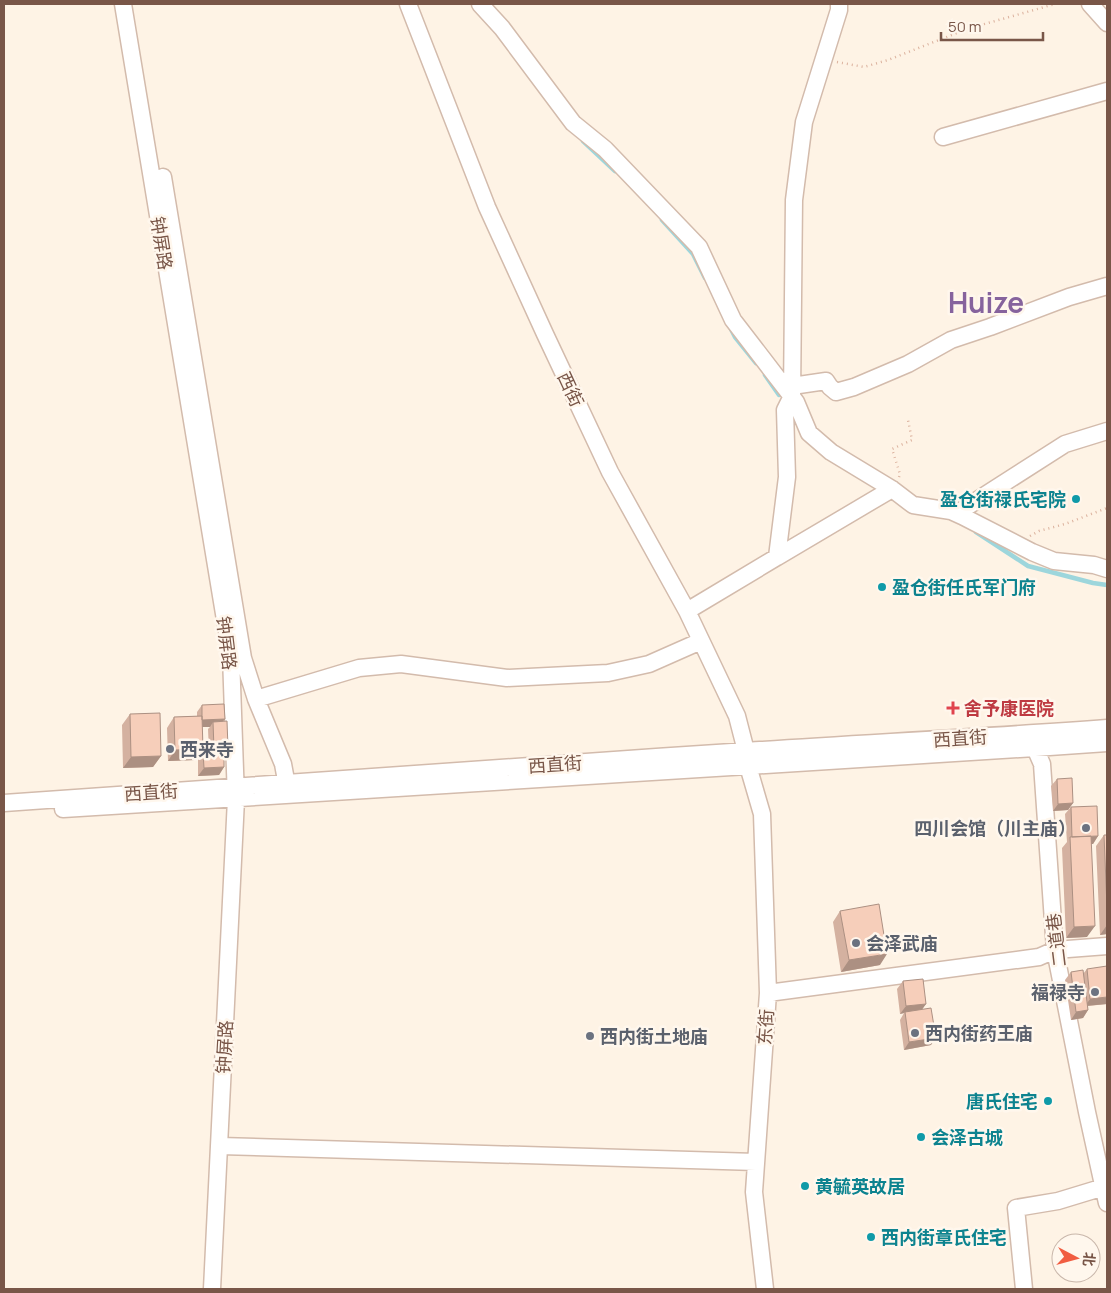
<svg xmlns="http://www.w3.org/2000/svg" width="1111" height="1293" font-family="Manrope,'Noto Sans SC',sans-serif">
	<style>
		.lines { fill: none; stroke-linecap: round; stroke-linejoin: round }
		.stream { stroke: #9dd6dc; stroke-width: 4.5 }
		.minor-casing { stroke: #d3bbac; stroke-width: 19 }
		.path { stroke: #dbb19d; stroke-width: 2.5; stroke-dasharray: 1 4; stroke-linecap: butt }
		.minor { stroke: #fff; stroke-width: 16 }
		.wall { fill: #d4b1a0 }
		.shaded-wall { fill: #ac9082 }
		.building { fill: #f6ceba; stroke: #ac9082 }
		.culture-dot { fill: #0f9aa8; stroke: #fff7ed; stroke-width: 2 }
		.health-dot { fill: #e0444e; stroke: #fff7ed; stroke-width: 2 }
		.worship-dot { fill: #6b7280; stroke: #fff7ed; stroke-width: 2 }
		.labels { text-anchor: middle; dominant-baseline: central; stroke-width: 5; stroke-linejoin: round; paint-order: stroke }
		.street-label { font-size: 18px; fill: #795648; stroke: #fff7ed }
		.culture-label { font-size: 18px; font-weight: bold; fill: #0d838f; stroke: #fff7ed; text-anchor: start }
		.health-label { font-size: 18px; font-weight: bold; fill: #be3a42; stroke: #fff7ed; text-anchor: start }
		.worship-label { font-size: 18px; font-weight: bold; fill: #5b616d; stroke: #fff7ed; text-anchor: start }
		.town-label { font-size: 28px; font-weight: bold; fill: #86639d; stroke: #fff7ed }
	</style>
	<rect width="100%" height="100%" fill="#fef3e5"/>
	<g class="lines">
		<path class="stream" d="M583,141L615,171
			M662,220L693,254L705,278
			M731,329L735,337L756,363
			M765,375L779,395
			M976,532L1028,566L1093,583L1107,585"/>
		<defs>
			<path id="minor" d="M123,4L231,656L236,799L212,1289
				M408,4L487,207L545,334L610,472L687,611L737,716L746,751L748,766L762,814L768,993L754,1192L765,1289
				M480,4L502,28L573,123L605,149L699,247L733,320L796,402L809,433L831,452L892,489L913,505L951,511L962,516L1032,552L1054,561L1094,565L1107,569
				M1090,4L1107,23
				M943,137L1107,91
				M163,177L243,658L256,699L283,764L288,791
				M792,386L826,381L830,387L836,392L854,387L908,364L951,340L990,327L1069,297L1107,286
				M962,516L965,508L1065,444L1107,431
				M777,557L892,489
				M687,611L777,557L787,477L785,410L792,396L794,200L804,122L839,10V4
				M256,699L359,668L401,664L507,678L608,673L649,664L701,641
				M1034,738L1035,748L1042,764L1055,950L1087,1112L1107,1203
				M4,803C251,785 499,767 747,751C867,743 987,737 1107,728
				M63,809L1035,748L1107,743
				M768,993L1039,957L1055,950L1107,946
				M220,1146L756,1162
				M1024,1289L1016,1208L1058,1201L1104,1187"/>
		</defs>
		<use href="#minor" class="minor-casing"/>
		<path class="path" d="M837,62L864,67L888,60L967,29L1055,4
			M899,477L900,474L892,449L912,440L908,420
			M1030,536L1039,531L1065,524L1107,508"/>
		<use href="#minor" class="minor"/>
	</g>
	<path class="wall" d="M202,705L225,719L223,721L224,767L219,775L198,776V759L203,752H209L208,729L210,727H202L203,749L195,760L168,761L167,728L174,717L197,716V712Z
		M130,714L161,756L153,767L123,768L122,725Z
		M1057,779L1073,803L1068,810L1053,811L1051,786Z
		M1071,807L1098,836L1093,844H1091L1087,937L1066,938L1062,848L1067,842L1065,814Z
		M1104,835H1107V934L1100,935L1096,846Z
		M840,911L880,965L841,972L833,922Z
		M1087,969L1107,1004L1088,1006V1010L1083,1018L1071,1020L1065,980L1071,972L1083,974Z
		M903,981L926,1004L922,1009L931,1045L904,1050L900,1020L904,1013L900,1014L897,989Z"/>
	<path class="shaded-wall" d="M225,719L219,726L213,722L210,727H197L202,720Z
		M228,748L223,755L209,756L214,749Z
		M203,749L195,760L168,761L175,750Z
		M161,756L153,767L123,768L131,757Z
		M224,767L219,775L198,776L204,768Z
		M1073,803L1068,810L1053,811L1058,804Z
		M1098,836L1093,844L1070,845L1072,838Z
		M1107,925V934L1100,935Z
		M1095,926L1087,937L1066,938L1074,927Z
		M887,954L880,965L841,972L849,960Z
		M1107,997V1004L1085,1006L1090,999Z
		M926,1004L921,1011L905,1012L904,1013L900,1014L906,1006Z
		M1088,1010L1083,1018L1071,1020L1076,1012Z
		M936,1038L931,1045L904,1050L909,1042Z"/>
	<path class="building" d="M224,704L225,719L202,720V705Z
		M160,713L161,756L131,757L130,714Z
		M202,716L203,749L175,750L174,717Z
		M227,721L228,748L214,749L213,722Z
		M224,751V767L204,768L203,752Z
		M1072,778L1073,803L1058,804L1057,779Z
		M1097,806L1098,836L1072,837L1071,807Z
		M1104,835H1107V907Z
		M1091,836L1095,926L1074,927L1070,837Z
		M879,904L887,954L849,960L840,911Z
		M1107,966V997L1090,999L1087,969Z
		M1083,970L1088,1010L1076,1012L1071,972Z
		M923,979L926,1004L906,1006L903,981Z
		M931,1008L936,1038L909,1042L905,1012Z"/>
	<g class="culture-dot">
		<circle cx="1076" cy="499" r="5"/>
		<circle cx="882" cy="587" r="5"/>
		<circle cx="1048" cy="1101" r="5"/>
		<circle cx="921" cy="1137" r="5"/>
		<circle cx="805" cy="1186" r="5"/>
		<circle cx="871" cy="1237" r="5"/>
	</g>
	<path class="health-dot" d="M950.5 700.5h5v5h5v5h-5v5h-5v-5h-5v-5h5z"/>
	<g class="worship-dot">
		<circle cx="170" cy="749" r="5"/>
		<circle cx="1086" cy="828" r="5"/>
		<circle cx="856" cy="943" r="5"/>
		<circle cx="1095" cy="992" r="5"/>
		<circle cx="915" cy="1033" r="5"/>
		<circle cx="590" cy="1036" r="5"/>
	</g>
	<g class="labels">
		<g class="street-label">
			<text transform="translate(162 243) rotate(81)">钟屏路</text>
			<text transform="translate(571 389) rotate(65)">西街</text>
			<text transform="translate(227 643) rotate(83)">钟屏路</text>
			<text transform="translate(960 738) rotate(-4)">西直街</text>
			<text transform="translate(555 764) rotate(-4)">西直街</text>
			<text transform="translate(151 792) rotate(-4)">西直街</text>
			<text transform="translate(1056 940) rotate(-97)">二道巷</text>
			<text transform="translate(765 1027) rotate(-86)">东街</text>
			<text transform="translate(224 1047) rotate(-87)">钟屏路</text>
		</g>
		<g class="culture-label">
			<text x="1066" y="499" text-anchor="end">盈仓街禄氏宅院</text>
			<text x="892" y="587">盈仓街任氏军门府</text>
			<text x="1038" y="1101" text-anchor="end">唐氏住宅</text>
			<text x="931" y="1137">会泽古城</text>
			<text x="815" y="1186">黄毓英故居</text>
			<text x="881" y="1237">西内街章氏住宅</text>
		</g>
		<g class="health-label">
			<text x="964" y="708">舍予康医院</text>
		</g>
		<g class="worship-label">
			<text x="180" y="749">西来寺</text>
			<text x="1076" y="828" text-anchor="end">四川会馆（川主庙）</text>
			<text x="866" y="943">会泽武庙</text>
			<text x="1085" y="992" text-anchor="end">福禄寺</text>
			<text x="925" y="1033">西内街药王庙</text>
			<text x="600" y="1036">西内街土地庙</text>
		</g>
		<g class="town-label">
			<text x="986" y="302">Huize</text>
		</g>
	</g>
	<rect width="1111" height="1293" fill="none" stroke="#795648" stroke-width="10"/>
	<g transform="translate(1076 1258) rotate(96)"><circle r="24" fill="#fff7ed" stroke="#c9b7ab"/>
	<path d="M0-4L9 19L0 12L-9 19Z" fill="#f15d41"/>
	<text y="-8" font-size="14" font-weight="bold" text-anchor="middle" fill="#795648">北</text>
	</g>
	<path d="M941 32v8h102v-8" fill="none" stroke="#795648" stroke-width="2.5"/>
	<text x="948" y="32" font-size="15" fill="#795648" stroke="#fff7ed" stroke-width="4" paint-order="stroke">50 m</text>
</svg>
